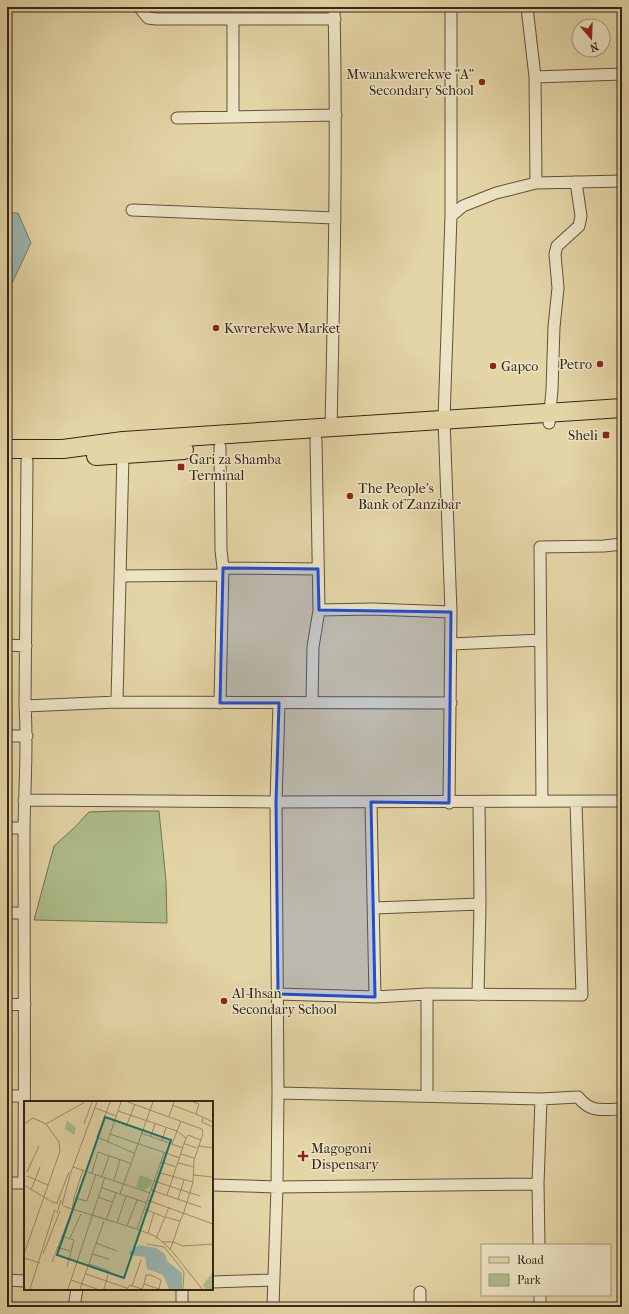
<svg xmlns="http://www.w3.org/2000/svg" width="629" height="1314" font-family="'IM FELL French Canon',serif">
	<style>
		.green { fill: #aebe8c; stroke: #727252 }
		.water { fill: #9ab6b2; stroke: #727c75 }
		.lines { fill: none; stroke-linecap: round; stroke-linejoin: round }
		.street-casing { stroke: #62523c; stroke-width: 13 }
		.primary-casing { stroke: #362619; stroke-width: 20 }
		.street { stroke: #ede4c5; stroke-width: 11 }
		.primary { stroke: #e4d5a6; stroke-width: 18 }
		.marked { fill: #1d4ed8; fill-opacity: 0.2; stroke: #1d4ed8; stroke-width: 3; stroke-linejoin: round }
		.poi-dot { fill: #8f2418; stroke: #ede4c5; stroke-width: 1.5 }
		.labels { text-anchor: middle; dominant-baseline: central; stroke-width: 3; stroke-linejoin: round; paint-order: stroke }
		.poi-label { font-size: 14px; fill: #362619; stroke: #ede4c5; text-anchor: start }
		.inset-road { fill: none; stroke: #9e8f6e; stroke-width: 1 }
		.view { fill: #0f766e; fill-opacity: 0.15; stroke: #0f766e; stroke-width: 2 }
		.inset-edge { fill: none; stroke: #362619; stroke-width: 2 }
	</style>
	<rect width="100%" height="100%" fill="#e4d5a6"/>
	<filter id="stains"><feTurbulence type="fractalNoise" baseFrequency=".005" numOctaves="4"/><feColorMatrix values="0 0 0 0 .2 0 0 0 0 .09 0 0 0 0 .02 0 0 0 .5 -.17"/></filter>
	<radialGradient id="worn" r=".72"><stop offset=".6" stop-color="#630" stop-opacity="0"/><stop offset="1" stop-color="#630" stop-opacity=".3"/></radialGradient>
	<path class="green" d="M116,811H159L166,881L167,923L34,920L54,846L74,828L89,812Z"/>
	<path class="water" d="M7,213H18L31,243L12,283L7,289Z"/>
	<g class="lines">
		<defs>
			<path id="street" d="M139,7L148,18L156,19H335
				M527,7L535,77L536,183L622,181
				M233,19V117
				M535,77L622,74
				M177,118L336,115
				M132,210L335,218
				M451,216L463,206L496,193L536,183
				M549,423L552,390L554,327L558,288L555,254L557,246L579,226L581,216L576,182
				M331,428C334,288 337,147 334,7
				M220,447L221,550L223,568L220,703
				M223,568L318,569
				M120,576L223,575
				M319,610L373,609L451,612
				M451,644L541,640
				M7,645L26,646
				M117,702L123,454
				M312,702L313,647L319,610L316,440
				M25,706L117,702L451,703
				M7,736H27
				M24,800L276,802L622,801
				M542,801L540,547L604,546L622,544
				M371,802L375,997
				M449,803L451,612L444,419L451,216V7
				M7,828H24
				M374,908L480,904
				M7,913H24
				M278,994L375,997L427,994L582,995L576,802
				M478,995L480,904L479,802
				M7,1005L25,1004
				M278,1093L541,1099L578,1097C592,1114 602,1109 622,1109
				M7,1096H24
				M427,1096V994
				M7,1183H25
				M24,1183C25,1067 24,951 24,835C24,792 28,749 25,706L27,461
				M212,1185L277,1187L538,1184
				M539,1245L538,1184L541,1099
				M7,1280L25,1281
				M212,1282L273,1280
				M182,1289V1307
				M540,1295V1307
				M74,1307L77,1289
				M273,1307L277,1187L278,1093L276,802L279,703
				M420,1307V1292"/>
			<path id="primary" d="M7,449H63L123,441L622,408
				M96,456L184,450"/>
		</defs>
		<use href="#street" class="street-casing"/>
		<use href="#primary" class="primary-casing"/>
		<use href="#street" class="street"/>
		<use href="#primary" class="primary"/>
	</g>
	<path class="marked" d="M223,568L318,569L319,610L451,612L449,803L371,802L375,997L278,994L276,802L279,703H220Z"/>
	<g class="poi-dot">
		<circle cx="482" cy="82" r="4"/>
		<circle cx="216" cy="328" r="4"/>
		<circle cx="600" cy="364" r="4"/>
		<circle cx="493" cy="366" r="4"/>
		<rect x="602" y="431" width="8" height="8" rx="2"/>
		<rect x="177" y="463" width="8" height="8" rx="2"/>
		<circle cx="350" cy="496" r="4"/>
		<circle cx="224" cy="1001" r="4"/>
		<path d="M301 1150h4v4h4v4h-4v4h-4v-4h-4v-4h4z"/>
	</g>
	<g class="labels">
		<g class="poi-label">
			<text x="474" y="74" text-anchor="end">Mwanakwerekwe "A"<tspan x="474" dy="16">Secondary School</tspan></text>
			<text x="224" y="328">Kwrerekwe Market</text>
			<text x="592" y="364" text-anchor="end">Petro</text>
			<text x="501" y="366">Gapco</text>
			<text x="598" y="435" text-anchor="end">Sheli</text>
			<text x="189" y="459">Gari za Shamba<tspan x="189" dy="16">Terminal</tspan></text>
			<text x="358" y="488">The People's<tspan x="358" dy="16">Bank of Zanzibar</tspan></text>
			<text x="232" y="993">Al-Ihsan<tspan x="232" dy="16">Secondary School</tspan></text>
			<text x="311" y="1148">Magogoni<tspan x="311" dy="16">Dispensary</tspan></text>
		</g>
	</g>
	<g transform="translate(24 1101)">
		<rect width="189" height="189" fill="#e4d5a6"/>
		<path d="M43,19L52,27L50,34L41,28ZM116,74L129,79L125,86L120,89L112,86ZM189,165V188H181L179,184L188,172Z" fill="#aebe8c"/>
		<path d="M115,144L132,147L141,153L143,160L158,172V188H145L139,174L123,168L121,156L106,154L105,151Z" fill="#9ab6b2"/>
		<path class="inset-road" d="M86,1L73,36L110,52M104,1L178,28L179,33L170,59L169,81L160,111L156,120L141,116M148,4L172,13L175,3L169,1M71,7L92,15M94,10L153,30L162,37L143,94M172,13L189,21M145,15L150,1M179,16L178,21L189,26M0,23L9,17L22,23L35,41L36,50L0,153M22,23L61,1M60,23L68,1M102,26L111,3M117,32L159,47M86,33L156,57M127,35L131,23M162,37L164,34L177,39M138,39L142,27M83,42L97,1M148,43L157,20M161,43L173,47M174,45L189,47M157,53L170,57M137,61L153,66M154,62L170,66M49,66L126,92M59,69L50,97L63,100L72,73M3,71L15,45M133,71L169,81M68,72L74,51L106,62M169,74L189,76M3,75L24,84M78,75L85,55M90,79L96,59M130,80L176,95M0,84L28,101L34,102M78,87L123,102M7,89L16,66M127,89L177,106M96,93L129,1M74,96L88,101M154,98L160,79M123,99L189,123M33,102L45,71M38,104L46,74L73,1M39,105L113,128L133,136L148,150L178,188M120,108L140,116M33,112L37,99M82,119L92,92M93,122L102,95M103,125L113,99M113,128L140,52M124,132L130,112M37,135L50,139L43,166M46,137L57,113M132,138L145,106M138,141H149L156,120M72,142L93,150M123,143L140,146L154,163L160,171L159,188M33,146L46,150M146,149L149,141L159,145L189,143M19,153L36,110M68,153L85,158M0,157L16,162M28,161L48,110L50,97M65,163L85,170L80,188M62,173L103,187M47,179L73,188M120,183L122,174H127L137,179L135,188M108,185L117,159M6,188L31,108M44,188L81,76M56,188L80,120M103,188L106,184L118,188L120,183L135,188"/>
		<path class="view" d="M81,16L147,39L100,177L33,154Z"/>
		<rect width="189" height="189" class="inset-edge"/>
	</g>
	<rect width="629" height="1314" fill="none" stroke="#e4d5a6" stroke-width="24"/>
	<rect x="8" y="8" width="613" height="1298" fill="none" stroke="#362619" stroke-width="2"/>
	<rect x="12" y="12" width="605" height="1290" fill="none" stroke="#362619"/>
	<rect x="481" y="1244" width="130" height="52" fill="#ede4c5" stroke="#a49880"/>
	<rect x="489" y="1257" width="20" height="6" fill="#e4d5a6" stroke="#a49880"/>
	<text x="517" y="1264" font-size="12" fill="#362619">Road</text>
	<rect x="489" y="1274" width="20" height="12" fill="#aebe8c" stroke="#a49880"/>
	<text x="517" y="1284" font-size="12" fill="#362619">Park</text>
	<g transform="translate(591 38) rotate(161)"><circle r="19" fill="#ede4c5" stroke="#a49880"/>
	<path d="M0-3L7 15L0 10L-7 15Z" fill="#8f2418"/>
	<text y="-6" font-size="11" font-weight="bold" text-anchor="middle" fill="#362619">N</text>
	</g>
	<rect width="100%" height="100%" filter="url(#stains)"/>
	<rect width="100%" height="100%" fill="url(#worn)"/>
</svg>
